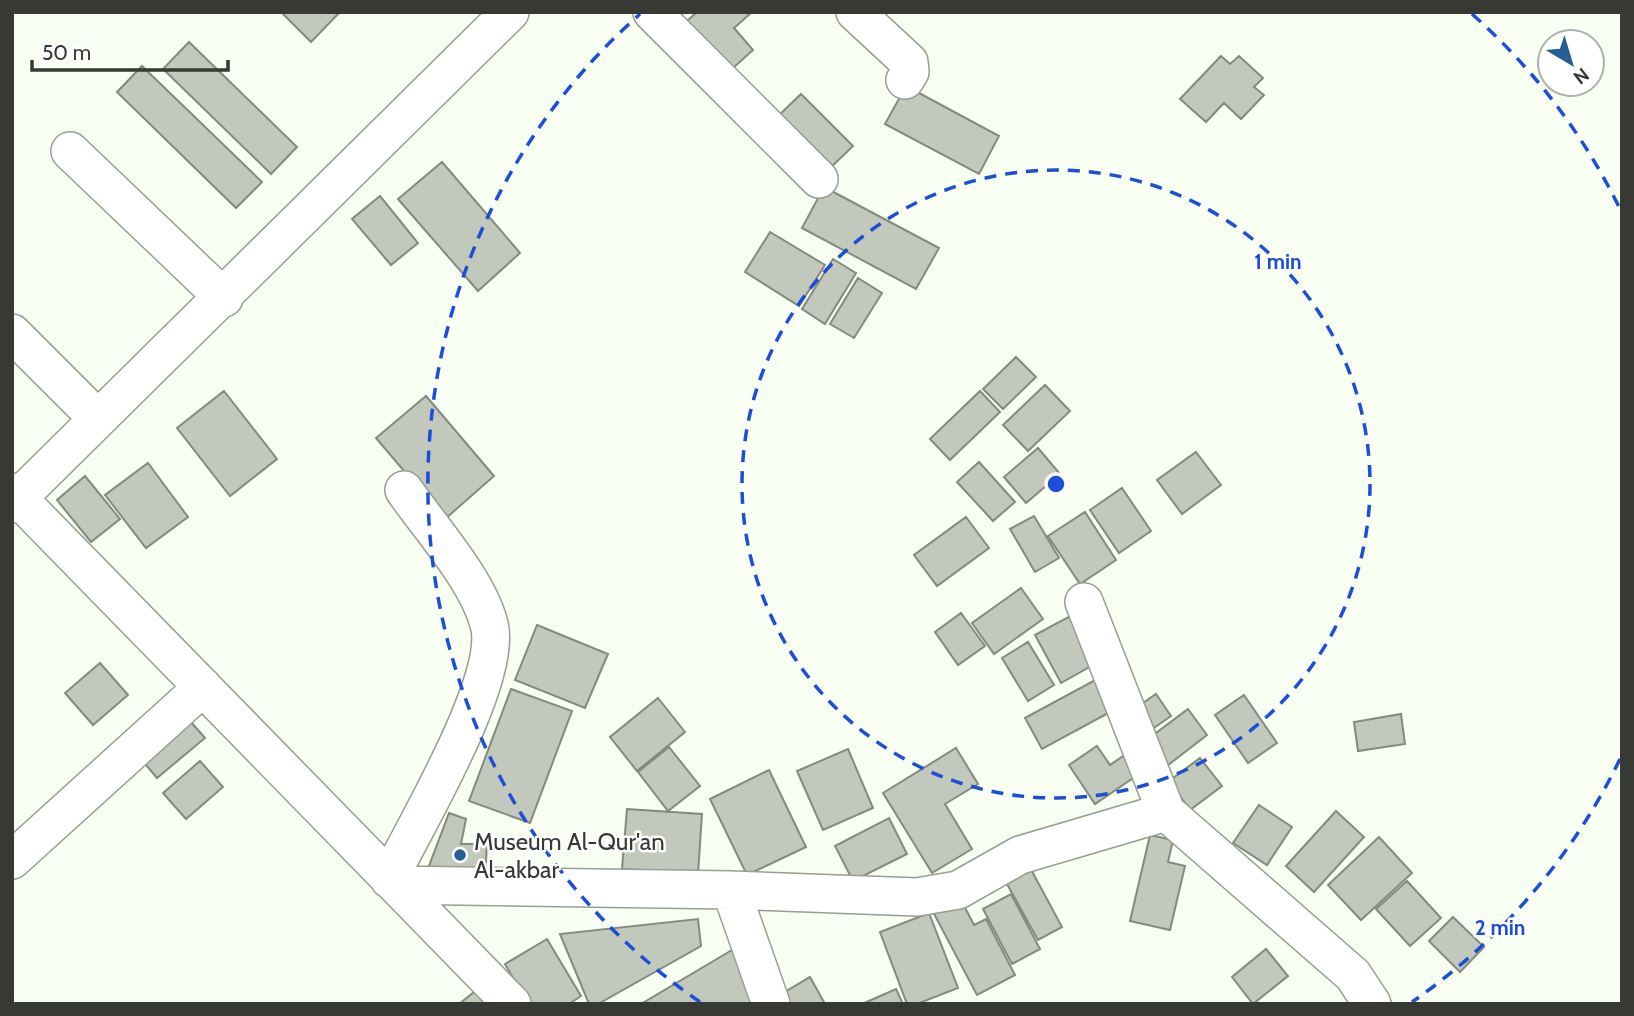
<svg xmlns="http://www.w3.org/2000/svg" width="1634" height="1016" font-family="Cabin,sans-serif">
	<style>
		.building { fill: #c2c8bc; stroke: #848a7e; stroke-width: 2 }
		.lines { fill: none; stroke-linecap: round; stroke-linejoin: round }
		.minor-casing { stroke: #999e93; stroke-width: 40 }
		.minor { stroke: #fff; stroke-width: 37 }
		.ring { fill: none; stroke: #1d4ed8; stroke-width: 3.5; stroke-dasharray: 12 9 }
		.poi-dot { fill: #265f97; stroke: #fff; stroke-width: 2.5 }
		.labels { text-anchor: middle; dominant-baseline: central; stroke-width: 5; stroke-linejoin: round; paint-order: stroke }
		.poi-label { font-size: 24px; fill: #363934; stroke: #fff; text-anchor: start }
		.centre { fill: #1d4ed8; stroke: #fff; stroke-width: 3.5 }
		.ring-label { font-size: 21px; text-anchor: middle; font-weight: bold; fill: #1d4ed8; stroke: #fff; stroke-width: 5; stroke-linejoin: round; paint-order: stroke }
	</style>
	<rect width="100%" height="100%" fill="#f8fef1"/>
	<path class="building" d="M281,12H340L311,42Z
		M697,12H752L734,28L753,50L722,78L679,28Z
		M189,42L297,147L271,174L163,69Z
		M1221,56L1230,64L1239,56L1263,78L1254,87L1264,95L1241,119L1224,103L1206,122L1180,99Z
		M142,66L262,182L236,208L117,92Z
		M906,86L999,136L979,174L885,124Z
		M801,94L853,146L825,173L774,120Z
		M442,162L520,253L478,291L398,199Z
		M824,187L939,248L916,289L802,228Z
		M380,196L418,243L391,265L352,219Z
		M770,232L825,265L799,306L745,272Z
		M833,259L856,273L825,324L802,309Z
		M858,278L882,293L854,338L830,324Z
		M1016,357L1036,377L1003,409L983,389Z
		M1045,385L1070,411L1028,451L1003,425Z
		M224,391L277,459L230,496L177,428Z
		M980,391L1000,412L950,460L930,439Z
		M426,396L494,476L445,519L376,438Z
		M1038,448L1060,474L1026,503L1004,477Z
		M1196,452L1221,485L1182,514L1157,480Z
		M979,462L1015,502L993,521L957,482Z
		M148,463L188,517L146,548L105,495Z
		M85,476L120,519L91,542L57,500Z
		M1122,488L1151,531L1119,553L1090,510Z
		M1085,512L1116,560L1080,584L1048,536Z
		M1034,516L1059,558L1035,572L1010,529Z
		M966,517L989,548L937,586L914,555Z
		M1021,588L1043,619L994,654L972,623Z
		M961,613L985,646L958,665L935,632Z
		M1074,614L1100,661L1061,683L1035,635Z
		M537,625L608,654L585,708L515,680Z
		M1028,642L1054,685L1028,701L1002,658Z
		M100,663L128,695L93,725L65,693Z
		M1095,680L1112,711L1042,749L1025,718Z
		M511,689L572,711L530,823L469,801Z
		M1156,694L1171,716L1145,734L1130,712Z
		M1244,695L1277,743L1248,763L1215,715Z
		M658,698L685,732L637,771L610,737Z
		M1188,709L1207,735L1163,769L1144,742Z
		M183,713L205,738L157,778L136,753Z
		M1401,714L1405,744L1358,751L1354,722Z
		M1097,746L1110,765L1129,752L1142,772L1095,804L1069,765Z
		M669,747L700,786L668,811L638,772Z
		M956,748L978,784L945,804L972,849L932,873L883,793Z
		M848,749L873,808L823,830L797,771Z
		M1200,758L1222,786L1190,810L1169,781Z
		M200,761L223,787L186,819L163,793Z
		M769,770L806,847L747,875L710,799Z
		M1259,805L1292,827L1267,865L1233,843Z
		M627,809L702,814L698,874L622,869Z
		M1336,811L1364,837L1314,892L1286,866Z
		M449,813L466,819L461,844H487L485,878L464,879L429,866Z
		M889,818L907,854L853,881L835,846Z
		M1150,835L1173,840L1168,862L1185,866L1170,930L1130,921Z
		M1379,837L1412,873L1361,920L1328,885Z
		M1027,862L1062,927L1038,940L1002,875Z
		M1407,881L1441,918L1410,946L1376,909Z
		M1011,894L1040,949L1012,964L983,909Z
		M960,898L974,925L986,919L1015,975L977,995L933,912Z
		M929,913L958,988L917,1004H907L880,932Z
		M1453,917L1484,947L1460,972L1429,941Z
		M698,919L701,946L598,1004H589L560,934Z
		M547,939L581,996L569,1004H528L505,964Z
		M737,947L765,993L747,1004H641Z
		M1266,949L1288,976L1253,1004L1232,977Z
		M810,977L825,1004H778L775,998Z
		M484,984L499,1004H459Z
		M896,989L903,1004H862Z"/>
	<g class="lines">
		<defs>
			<path id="minor" d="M652,12L819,179
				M855,12L909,62L910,72L905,80
				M70,151L224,298
				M12,333L98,419
				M12,492L396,885L731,890L917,897L958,890L1020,855L1166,812L1353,975L1372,1004
				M12,504L510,12
				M1084,602L1166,812
				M12,860L203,687
				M389,879C415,826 504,678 489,624C477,579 431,529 404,490
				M396,885L512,1004
				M731,890L771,1004"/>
		</defs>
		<use href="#minor" class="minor-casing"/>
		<use href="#minor" class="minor"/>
	</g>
	<g class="ring">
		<circle cx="1056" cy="484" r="314"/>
		<path d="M1620 759A628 628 0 0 1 1412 1002M700 1002A628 628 0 0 1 640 14M1472 14A628 628 0 0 1 1620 209"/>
	</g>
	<circle class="poi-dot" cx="460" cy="855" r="7"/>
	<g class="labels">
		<g class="poi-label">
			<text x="474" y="841">Museum Al-Qur'an<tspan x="474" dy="28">Al-akbar</tspan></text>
		</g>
	</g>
	<circle cx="1056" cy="484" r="10" class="centre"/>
	<g class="ring-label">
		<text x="1278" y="269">1 min</text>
		<text x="1500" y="935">2 min</text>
	</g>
	<rect width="1634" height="1016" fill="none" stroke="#363934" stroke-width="28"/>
	<g transform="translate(1571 63) rotate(142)"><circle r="33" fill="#ffffff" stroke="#afb0ae" stroke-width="2"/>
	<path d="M0-5L12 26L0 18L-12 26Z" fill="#265f97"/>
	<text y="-10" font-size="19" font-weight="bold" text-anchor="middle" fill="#363934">N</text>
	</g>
	<path d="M32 60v10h196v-10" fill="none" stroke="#363934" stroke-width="3.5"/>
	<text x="42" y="60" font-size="21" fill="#363934" stroke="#ffffff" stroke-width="5" paint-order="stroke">50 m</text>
</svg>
